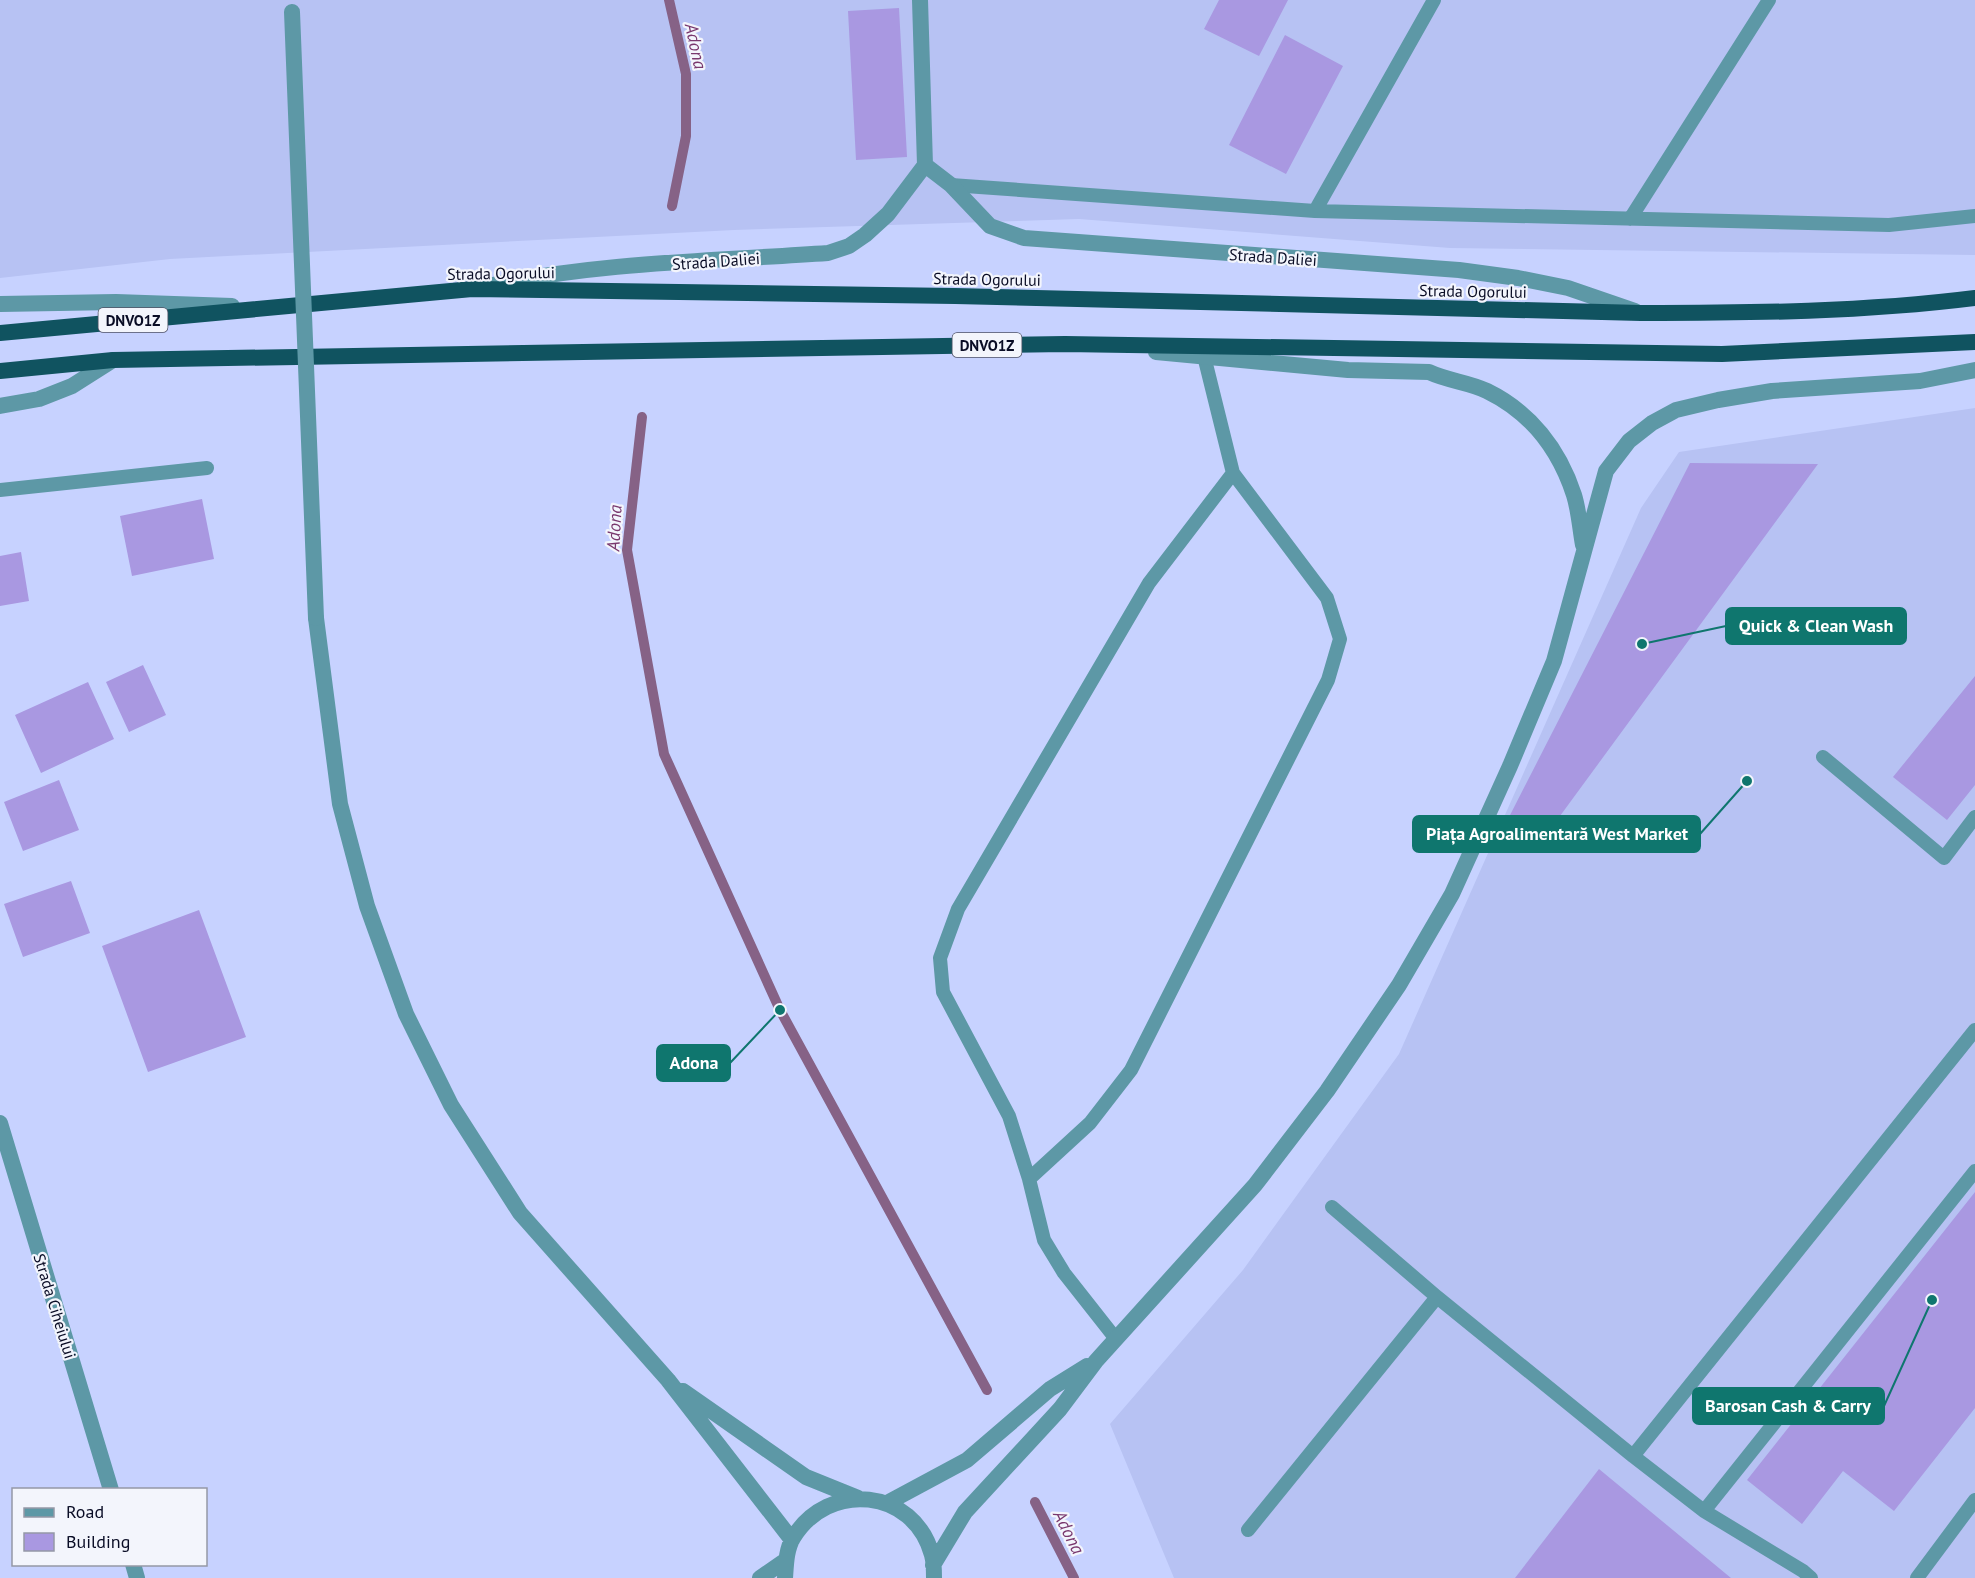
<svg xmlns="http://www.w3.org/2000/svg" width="1975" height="1578" font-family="'PT Sans',sans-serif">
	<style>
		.built { fill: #b7c2f3 }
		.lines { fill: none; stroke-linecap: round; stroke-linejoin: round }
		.stream { stroke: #866286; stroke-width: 10 }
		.building { fill: #a998e1 }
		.service { stroke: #5d98a6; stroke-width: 14 }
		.tertiary { stroke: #5d98a6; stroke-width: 16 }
		.trunk { stroke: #105360; stroke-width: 16 }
		.tertiary-bridge { stroke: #5d98a6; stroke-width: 16 }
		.labels { text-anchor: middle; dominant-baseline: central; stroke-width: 4.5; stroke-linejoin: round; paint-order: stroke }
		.shield { fill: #f3f5fc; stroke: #4f5266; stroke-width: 1.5 }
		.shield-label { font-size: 15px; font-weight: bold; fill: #090c25 }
		.street-label { font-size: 16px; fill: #090c25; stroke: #f3f5fc }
		.water-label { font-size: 18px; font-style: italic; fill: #79386e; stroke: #f3f5fc }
		.leader { fill: none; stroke: #0f766e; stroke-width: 2 }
		.callout-dot { fill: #0f766e; stroke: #f3f5fc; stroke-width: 2 }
		.callout { fill: #0f766e; stroke: #0f766e; stroke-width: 2 }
		.callout-label { font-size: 18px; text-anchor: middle; font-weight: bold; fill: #fff }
	</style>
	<rect width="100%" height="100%" fill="#c7d2ff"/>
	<path class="built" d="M0,0H1975V255L1450,248L1079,219L734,230L170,259L0,278Z
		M1975,408V1578H1174L1110,1424L1243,1270L1399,1054L1641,508L1679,452Z"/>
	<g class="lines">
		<path class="stream" d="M669,0L686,74V136L672,206
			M642,417L627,550L664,754L780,1010L987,1390
			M1035,1502L1074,1578"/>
	</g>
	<path class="building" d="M1219,0H1288L1259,56L1204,29Z
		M899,8L907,157L856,160L848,11Z
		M1285,35L1343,66L1286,174L1229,145Z
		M1690,463L1818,464L1549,831L1506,823Z
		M202,499L214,559L132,576L120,516Z
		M21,552L29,601L0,606V556Z
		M143,665L166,715L129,732L106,682Z
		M1975,676V785L1947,820L1893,777Z
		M88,682L114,739L41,773L15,715Z
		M59,780L79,830L23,851L4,802Z
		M71,881L90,933L23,957L4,904Z
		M199,910L246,1037L148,1072L102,946Z
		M1975,1192V1408L1894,1511L1843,1471L1802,1524L1747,1480Z
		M1599,1469L1731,1578H1515Z"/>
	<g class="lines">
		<path class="service" d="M951,185L1315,211L1889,225L1975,216
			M1315,211L1434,0
			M1630,219L1769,0
			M0,490L207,468
			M1823,757L1944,858L1975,817
			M1029,1179L1090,1123L1131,1070L1328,680L1340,639L1327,598L1233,473L1204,356
			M1332,1207L1437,1297L1633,1456
			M1116,1339L1064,1273L1044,1240L1029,1179L1009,1116L943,992L940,958L958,909L1149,583L1233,473
			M1704,1511L1975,1171
			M1248,1530L1437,1297
			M1811,1578L1803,1571L1704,1511L1633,1456L1975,1030
			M1917,1578L1975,1500"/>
		<path class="tertiary" d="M925,165L951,185L990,226L1024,238L1459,270L1518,278L1568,288L1635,311
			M488,286C599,262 715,261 828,253L849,246L865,235L888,214L925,165L920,0
			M0,304L116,302L232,306
			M1156,352L1348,370L1429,372C1448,381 1469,382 1487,391C1530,412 1559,449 1574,495C1579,511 1580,529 1583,545
			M0,406L39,399L72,386L113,360
			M316,618L340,804L367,906L406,1014L451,1105L520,1213L668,1380L792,1540
			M0,1123L111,1490
			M683,1391L806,1477L858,1498
			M887,1503L967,1460L1050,1389L1087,1366
			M133,1564L137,1578
			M933,1565L965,1512L1060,1409L1096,1361L1255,1185L1327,1091L1399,985L1452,894L1510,766L1554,661L1606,471L1629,441L1652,423L1676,410L1718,400L1772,391L1920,381L1975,370
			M760,1578L786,1560
			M785,1578C786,1565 786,1550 793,1538C828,1480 914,1488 932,1555C934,1562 934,1571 934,1578"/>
		<path class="trunk" d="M0,333L472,289L955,296L1641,313C1753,313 1864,312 1975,298
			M0,371L113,360L1065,344L1722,354L1975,342"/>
		<path class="tertiary-bridge" d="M292,12L316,618"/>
	</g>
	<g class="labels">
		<g class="shield">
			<rect x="98.5" y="308" width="69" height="24" rx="4.5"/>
			<rect x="952.5" y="333" width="69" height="24" rx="4.5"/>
		</g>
		<g class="shield-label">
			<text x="133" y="320">DNVO1Z</text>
			<text x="987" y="345">DNVO1Z</text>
		</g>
		<g class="street-label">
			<text transform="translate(1273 257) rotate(4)">Strada Daliei</text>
			<text transform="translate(716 261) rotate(-4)">Strada Daliei</text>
			<text transform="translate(501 273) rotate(-1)">Strada Ogorului</text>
			<text transform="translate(987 279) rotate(1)">Strada Ogorului</text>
			<text transform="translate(1473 291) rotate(1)">Strada Ogorului</text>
			<text transform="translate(55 1306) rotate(73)">Strada Ciheiului</text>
		</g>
		<g class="water-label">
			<text transform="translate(696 46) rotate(78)">Adona</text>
			<text transform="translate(614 528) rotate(-87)">Adona</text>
			<text transform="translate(1069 1532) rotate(63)">Adona</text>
		</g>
	</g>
	<path class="leader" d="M1642 644L1726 626M1747 781L1700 834M780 1010L730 1063M1932 1300L1884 1406"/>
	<g class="callout-dot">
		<circle cx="1642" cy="644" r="6"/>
		<circle cx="1747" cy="781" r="6"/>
		<circle cx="780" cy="1010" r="6"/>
		<circle cx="1932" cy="1300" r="6"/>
	</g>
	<g class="callout">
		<rect x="1726" y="608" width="180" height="36" rx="6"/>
		<rect x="1413" y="816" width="287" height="36" rx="6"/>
		<rect x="657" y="1045" width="73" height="36" rx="6"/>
		<rect x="1693" y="1388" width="191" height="36" rx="6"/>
	</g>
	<g class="callout-label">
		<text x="1816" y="632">Quick &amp; Clean Wash</text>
		<text x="1557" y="840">Piața Agroalimentară West Market</text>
		<text x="694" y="1069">Adona</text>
		<text x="1788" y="1412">Barosan Cash &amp; Carry</text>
	</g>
	<rect x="12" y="1488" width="195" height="78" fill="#f3f5fc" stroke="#9598a6" stroke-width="1.5"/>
	<rect x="24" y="1508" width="30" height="9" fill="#5d98a6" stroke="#9598a6" stroke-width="1.5"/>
	<text x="66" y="1518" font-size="18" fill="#090c25">Road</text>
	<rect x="24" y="1533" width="30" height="18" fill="#a998e1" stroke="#9598a6" stroke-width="1.5"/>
	<text x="66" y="1548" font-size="18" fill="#090c25">Building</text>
</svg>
